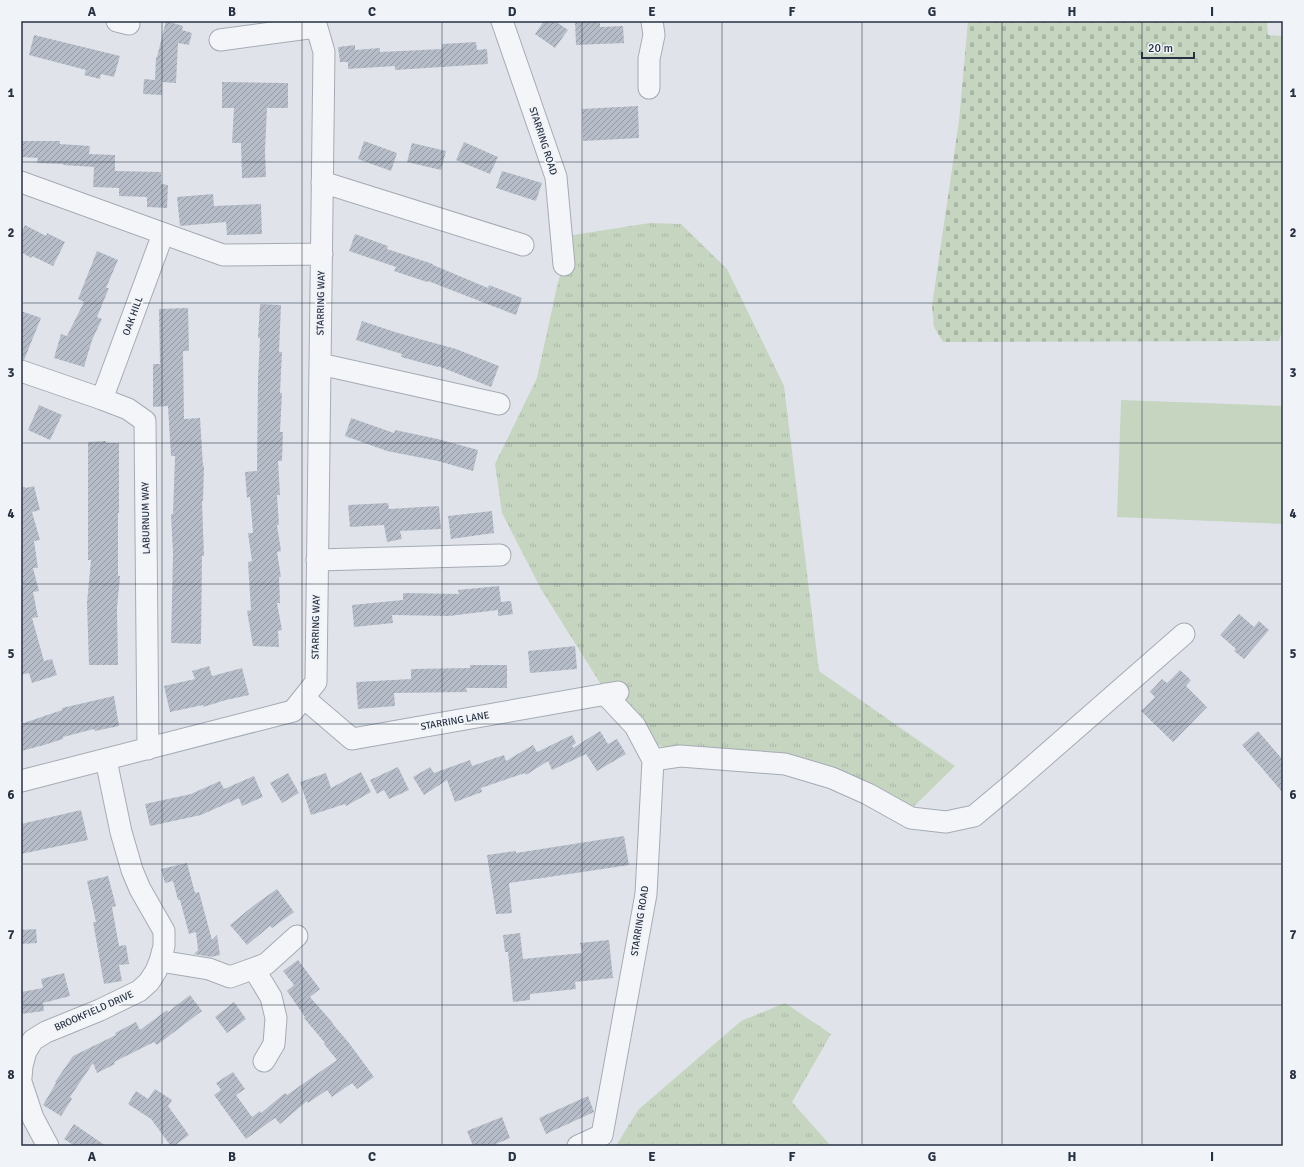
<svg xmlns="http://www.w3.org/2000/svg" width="1304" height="1167" font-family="Signika,sans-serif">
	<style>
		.grass { fill: url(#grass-tufts) }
		.cemetery { fill: url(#cemetery-stones) }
		.pitch { fill: #c5d5c0 }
		.building { fill: url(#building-hatch) }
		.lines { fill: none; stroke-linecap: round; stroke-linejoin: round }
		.minor-casing { stroke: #a5abb5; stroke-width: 23 }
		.minor { stroke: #f3f5f8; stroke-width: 21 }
		.grid { fill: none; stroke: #273143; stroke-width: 1; stroke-opacity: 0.55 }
		.labels { text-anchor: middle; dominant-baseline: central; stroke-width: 4; stroke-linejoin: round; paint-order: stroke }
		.street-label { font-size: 10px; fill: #273143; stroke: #f0f3f7 }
		.neatline { fill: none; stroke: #273143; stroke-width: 1.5 }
		.grid-label { font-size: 13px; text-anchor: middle; font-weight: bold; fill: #273143 }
	</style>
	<defs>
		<pattern id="grass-tufts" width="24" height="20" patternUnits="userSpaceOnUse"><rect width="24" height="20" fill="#c5d5c0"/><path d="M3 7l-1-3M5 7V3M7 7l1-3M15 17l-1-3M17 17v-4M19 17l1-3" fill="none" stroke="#a9b7a6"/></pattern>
		<pattern id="cemetery-stones" width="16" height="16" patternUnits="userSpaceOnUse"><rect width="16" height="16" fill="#c5d5c0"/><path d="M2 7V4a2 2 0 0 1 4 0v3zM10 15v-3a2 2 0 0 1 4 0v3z" fill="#a9b7a6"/></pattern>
		<pattern id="building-hatch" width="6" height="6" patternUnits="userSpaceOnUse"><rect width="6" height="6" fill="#b6bdc8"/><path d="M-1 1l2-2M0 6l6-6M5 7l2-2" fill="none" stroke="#949aa4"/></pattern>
	</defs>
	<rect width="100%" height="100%" fill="#e0e4ea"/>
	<path class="grass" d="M650,223L681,224L727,269L784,386L819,671L955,766L899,821L814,762L680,754L632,734L541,589L502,513L495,464L537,378L558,282L573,235Z
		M785,1003L831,1034L792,1102L831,1146H616L638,1110L741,1021Z"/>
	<path class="cemetery" d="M968,21H1267L1268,35L1283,36V326L1279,341L943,342L934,327L932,306L959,121Z"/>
	<path class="pitch" d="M1121,400L1283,406V524L1117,517Z"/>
	<path class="building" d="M166,21L183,26L182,30L192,33L189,45L178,43L176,83L162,82V95L143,94L144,79L155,80L156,57H157Z
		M544,21H555L568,30L555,48L535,34Z
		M600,21V27L623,26L624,43L576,45L575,22Z
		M34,35L120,56L114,77L101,74L100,79L84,75L86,70L29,55Z
		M476,42L477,50L487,49L488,64L395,70V66L348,69V62H340L338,47L355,45V50L380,48V52L442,49V44Z
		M222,82L288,83V108H267L265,151L266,177L242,178L241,143H232L234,108H222Z
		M638,106L639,138L583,141L582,109Z
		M21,141H60V144L90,146L89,154L115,155V171L161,172V184L168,185L167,208L147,207V197L119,196V188L93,187L94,167L63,165L64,164L37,163L38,158L21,157Z
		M364,141L397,153L391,171L358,159Z
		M464,142L498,157L490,174L456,160Z
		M412,143L446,151L441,170L407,162Z
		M502,171L542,183L536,201L496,188Z
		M213,194L214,206L261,204L262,234L227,235L226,222L180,226L177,197Z
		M25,225L46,236L47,233L65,242L53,266L32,256L31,258L21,252V234Z
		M355,234L388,246L387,249L433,264V265L488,288L489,285L522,298L516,315L428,281L427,282L394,271L396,267L349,251Z
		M97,251L118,260L106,288H109L97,317L102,319L92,340L84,367L54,358L61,334L67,336L84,302L78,299Z
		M260,304L281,305L279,352H282L280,393H282L280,432H283L282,461H278L280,495H277L279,525H277L281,551L277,552L281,577H279L280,603H277L282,630L278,631L279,647L253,646L247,611L251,610L248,562L252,561L248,533H253L250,497L247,498L245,472L257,471L258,378L260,338H258Z
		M188,308L189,351H183L184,419L200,418L203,466H204L203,501H202L204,556H202L201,644L171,643L173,554L171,514H173L175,456H171L168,406L153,407V364H160L159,309Z
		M21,311L41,318L24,360L21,359Z
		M362,321L398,333L456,349L499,366L491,387L438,366V367L401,357L402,354L356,340Z
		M39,405L62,415L50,440L28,430Z
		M351,418L394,433L395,430L438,439L478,450L473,471L438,461L387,451L345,436Z
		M106,441V443H119V513H118V576H120L117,608L118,665H89L87,603L91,560H88V442Z
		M34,486L40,510L32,512L40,540L34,541L38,568H33L39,591L33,592L38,617L32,618L44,661L52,659L57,675L32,683L29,673L21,675V487H25L26,488Z
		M388,503L389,509L439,506L441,529L400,531L402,539L387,542L384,525L350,527L348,505Z
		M492,511L494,533L451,539L448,516Z
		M499,586L501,602L511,601L513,614L498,616V610L449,616L392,615L393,623L354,627L352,605L403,600V593L459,594L458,590Z
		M1239,614L1254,627L1259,621L1269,630L1244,659L1234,651L1236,649L1220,635Z
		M575,646L577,669L530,673L528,651Z
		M470,665H507V688H466L467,692L394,693L395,706L358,709L356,682L411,679V669L470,668Z
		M209,666L212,676L242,668L249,695L226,700L203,707V705L170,712L164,686L195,679L192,671Z
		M1180,670L1191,680L1186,686L1207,707L1173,742L1141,711L1155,697L1150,692L1162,679L1167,683Z
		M114,696L119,726L95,731L94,729L63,737V739L44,745L21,751V724L62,710V708Z
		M600,731L608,744L617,739L626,754L597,771L586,754L552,770L548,761L526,775L525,773L481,788L482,792L455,802L447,780L424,795L413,777L430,767L434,773L470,760L472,766L504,755L506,761L533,745L537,752L572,735L576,743L572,746L573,748Z
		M1258,731L1283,760V793L1242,745Z
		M398,767L409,790L389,799L384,790L377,794L370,780Z
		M361,772L371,792L346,806L345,804L311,815L300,782L326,773L331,788Z
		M288,773L299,793L282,803L270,783Z
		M254,776L263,797L242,806L239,798L201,815L150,826L145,804L191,794L220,781L224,789Z
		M81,810L88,840L21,854V824Z
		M624,836L629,865L509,883L512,913L496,914L487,855L516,851V853Z
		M187,863L195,893L199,892L212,940L217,935L220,955L211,957L194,954L198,950L196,932L189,934L180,900H178L173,881L165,883L161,869Z
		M108,876L116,906L112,907L119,946L126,945L129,964L119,965L122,981L104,984L93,922H96L87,881Z
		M277,889L294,912L272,928L270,926L247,945L230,925L253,906Z
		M36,929L37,943L21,944V930Z
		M520,933L523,959L582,953L580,943L609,940L613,978L575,982L576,989L530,994V1000L513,1002L508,952H505L503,935Z
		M298,960L320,989L310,997L333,1023H332L349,1043L374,1077L357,1089L352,1083L332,1097L327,1090L308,1103L307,1101L280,1124L275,1118L246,1139L214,1095L221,1090L216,1083L233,1072L245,1089L236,1095L252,1117L260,1111L261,1113L285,1093L287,1095L337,1060L324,1044L325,1043L304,1018L305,1017L287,991L294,985L283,971Z
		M64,973L70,996L43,1003L44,1011L21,1014V992L43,988L41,979Z
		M190,995L202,1011L157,1045L154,1042L114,1062L115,1064L97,1073L93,1063L70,1097L72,1099L61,1116L43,1105L56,1083L55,1082L73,1056L116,1035L115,1033L136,1022L140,1030L167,1010L168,1012Z
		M234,1002L246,1019L227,1033L215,1017Z
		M155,1089L172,1100L168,1106L189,1135L174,1146H171L151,1119L128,1104L136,1091L148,1099Z
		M588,1096L594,1112L546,1134L539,1118Z
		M502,1117L510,1138L491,1146H473L467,1131Z
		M74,1124L106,1146H75L64,1139Z"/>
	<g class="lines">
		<defs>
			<path id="minor" d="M117,21L129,24
				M502,21L556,177L564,265
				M220,40L316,27
				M649,88V59L654,35L652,21
				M21,182L223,255L322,254
				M322,182L523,245
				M320,364L499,404
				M21,371L102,399L128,409L145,421L148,749
				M102,399L163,234
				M317,560L500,555
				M304,698L352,739L618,692
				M653,760L680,756L785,764L832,778L868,794L911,818L946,822L974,816L1017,780L1184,634
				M21,781L293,711L316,682L324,52L315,21
				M160,961L209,969L230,977L266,964L297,936
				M254,969L271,997L276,1018L274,1044L264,1061
				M21,1078L22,1066L26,1051L33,1040L46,1032L100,1010L139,991L149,982L156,971L160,961L164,946V931L140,889L132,870L121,832L106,760
				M21,1082L33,1118L48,1146
				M578,1146L602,1135L646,894L653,760L635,726L605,694"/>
		</defs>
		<use href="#minor" class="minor-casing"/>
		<use href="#minor" class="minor"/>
	</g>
	<path class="grid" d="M162,21V1146M302,21V1146M442,21V1146M582,21V1146M722,21V1146M862,21V1146M1002,21V1146M1142,21V1146M21,162H1283M21,303H1283M21,443H1283M21,584H1283M21,724H1283M21,864H1283M21,1005H1283"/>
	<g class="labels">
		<g class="street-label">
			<text transform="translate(543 141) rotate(72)">STARRING ROAD</text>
			<text transform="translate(321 303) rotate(-89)">STARRING WAY</text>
			<text transform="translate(133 316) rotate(-70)">OAK HILL</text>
			<text transform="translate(146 518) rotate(-91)">LABURNUM WAY</text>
			<text transform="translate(316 627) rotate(-89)">STARRING WAY</text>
			<text transform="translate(455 721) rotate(-10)">STARRING LANE</text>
			<text transform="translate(640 921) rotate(-81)">STARRING ROAD</text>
			<text transform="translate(94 1011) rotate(-24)">BROOKFIELD DRIVE</text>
		</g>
	</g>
	<rect width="1304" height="1167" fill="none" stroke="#f0f3f7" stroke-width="44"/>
	<path d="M1142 52v6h52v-6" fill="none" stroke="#273143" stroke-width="2"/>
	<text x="1148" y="52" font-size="12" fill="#273143" stroke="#f0f3f7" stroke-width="3" paint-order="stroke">20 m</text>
	<rect x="22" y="22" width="1260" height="1123" class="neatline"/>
	<g class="grid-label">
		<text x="92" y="16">A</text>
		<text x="232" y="16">B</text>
		<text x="372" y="16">C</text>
		<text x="512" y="16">D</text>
		<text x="652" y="16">E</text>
		<text x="792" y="16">F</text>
		<text x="932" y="16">G</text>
		<text x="1072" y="16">H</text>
		<text x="1212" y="16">I</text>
		<text x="11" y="97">1</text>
		<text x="1293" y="97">1</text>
		<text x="11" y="237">2</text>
		<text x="1293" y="237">2</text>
		<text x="11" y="377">3</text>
		<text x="1293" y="377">3</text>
		<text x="11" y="518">4</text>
		<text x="1293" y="518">4</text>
		<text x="11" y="658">5</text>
		<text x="1293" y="658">5</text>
		<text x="11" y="799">6</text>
		<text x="1293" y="799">6</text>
		<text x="11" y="939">7</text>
		<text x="1293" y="939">7</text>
		<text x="11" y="1079">8</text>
		<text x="1293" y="1079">8</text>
		<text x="92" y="1161">A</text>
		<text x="232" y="1161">B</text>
		<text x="372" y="1161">C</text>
		<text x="512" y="1161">D</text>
		<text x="652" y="1161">E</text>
		<text x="792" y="1161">F</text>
		<text x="932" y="1161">G</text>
		<text x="1072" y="1161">H</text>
		<text x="1212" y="1161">I</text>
	</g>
</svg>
